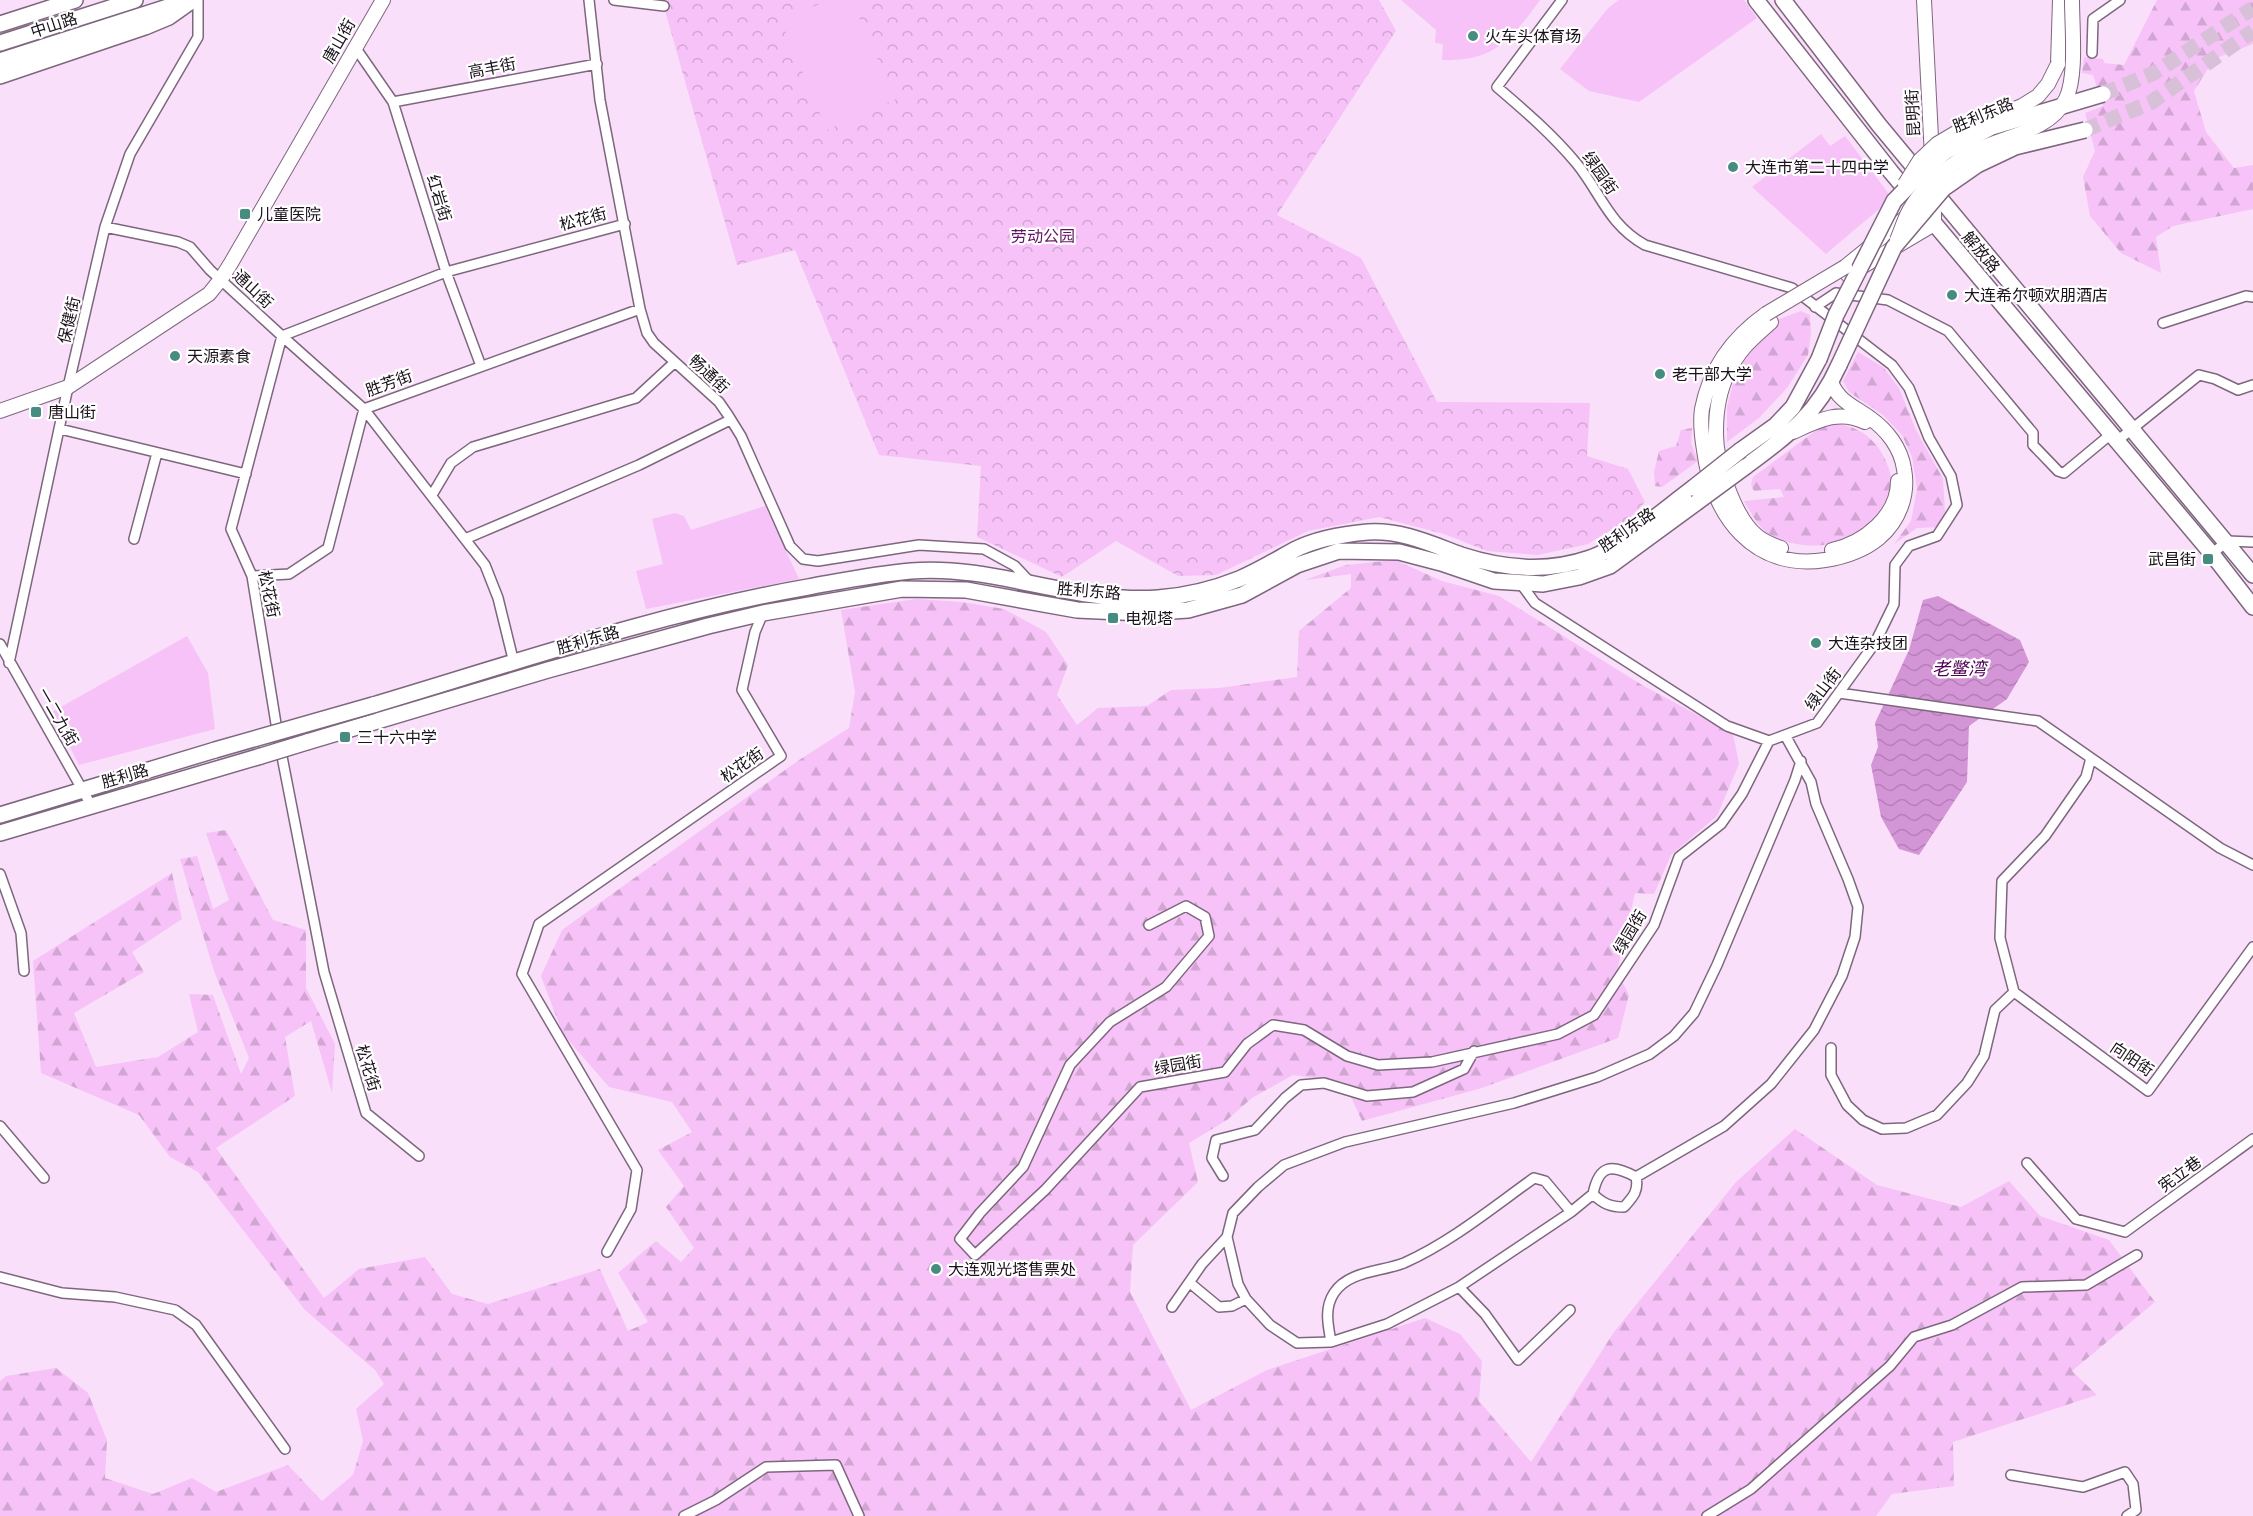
<svg xmlns="http://www.w3.org/2000/svg" width="2253" height="1516" font-family="'Work Sans','Noto Sans SC',sans-serif">
	<style>
		.forest { fill: url(#forest-firs) }
		.park { fill: url(#park-crowns) }
		.pitch { fill: #f6c2f7 }
		.water { fill: url(#water-waves) }
		.lines { fill: none; stroke-linecap: round; stroke-linejoin: round }
		.primary-tunnel { stroke: #d8c0d8; stroke-width: 15; stroke-dasharray: 15 8; stroke-linecap: butt }
		.street-casing { stroke: #7e677e; stroke-width: 12 }
		.secondary-casing { stroke: #7e677e; stroke-width: 16 }
		.primary-casing { stroke: #7e677e; stroke-width: 18 }
		.street { stroke: #fff; stroke-width: 9 }
		.secondary { stroke: #fff; stroke-width: 14 }
		.primary { stroke: #fff; stroke-width: 15 }
		.secondary-bridge-casing { stroke: #7e677e; stroke-width: 16; stroke-linecap: butt }
		.primary-bridge-casing { stroke: #7e677e; stroke-width: 18; stroke-linecap: butt }
		.secondary-bridge { stroke: #fff; stroke-width: 14 }
		.primary-bridge { stroke: #fff; stroke-width: 15 }
		.poi-dot { fill: #478c80; stroke: #fff; stroke-width: 2 }
		.labels { text-anchor: middle; dominant-baseline: central; stroke-width: 4.5; stroke-linejoin: round; paint-order: stroke }
		.street-label { font-size: 16px; fill: #1a111a; stroke: #fff }
		.poi-label { font-size: 16px; fill: #1a111a; stroke: #fff; text-anchor: start }
		.park-label { font-size: 16px; fill: #611465; stroke: #fff }
		.water-label { font-size: 18px; font-style: italic; fill: #500055; stroke: #fff }
	</style>
	<defs>
		<pattern id="forest-firs" width="22" height="20" patternUnits="userSpaceOnUse" patternTransform="scale(1.5)"><rect width="22" height="20" fill="#f6c2f7"/><path d="M5 1l3.5 6h-7zM16 11l3.5 6h-7z" fill="#d2a6d3"/></pattern>
		<pattern id="park-crowns" width="20" height="18" patternUnits="userSpaceOnUse" patternTransform="scale(1.5)"><rect width="20" height="18" fill="#f6c2f7"/><path d="M2 6a3 3 0 1 1 6 0M12 15a3 3 0 1 1 6 0" fill="none" stroke="#d2a6d3"/></pattern>
		<pattern id="water-waves" width="16" height="10" patternUnits="userSpaceOnUse" patternTransform="scale(1.5)"><rect width="16" height="10" fill="#d495d7"/><path d="M0 5q4-4 8 0t8 0" fill="none" stroke="#b57fb8"/></pattern>
	</defs>
	<rect width="100%" height="100%" fill="#fadffa"/>
	<path class="forest" d="M2157,0H2253V44L2214,59L2194,91L2206,132L2234,168L2253,165V209L2173,226L2156,237L2161,273L2121,253L2090,216L2083,177L2095,151L2085,113L2103,106L2093,75L2082,73L2084,57L2103,59L2104,63L2124,65Z
		M1801,311L1810,315L1811,333L1808,355L1787,388L1759,418L1727,442V407L1734,380L1752,345L1774,321Z
		M1858,352L1883,367L1899,388L1916,430L1943,479L1945,512L1939,527L1917,528L1894,544L1911,521L1917,489L1912,457L1902,435L1883,415L1849,392L1843,381Z
		M1826,423C1848,423 1867,431 1880,450C1886,460 1894,477 1891,489C1890,494 1886,500 1883,505C1863,547 1807,556 1769,534C1758,527 1750,511 1744,501L1784,497L1780,489L1754,491L1751,485L1753,477Z
		M1692,428L1691,443L1698,461L1662,487L1655,486L1654,472L1659,451L1676,446L1681,430Z
		M1395,560L1442,581L1499,596L1642,685L1733,734L1739,764L1717,816L1671,855L1654,894L1635,893L1617,971L1629,995L1618,1038L1482,1088L1362,1121L1344,1082L1293,1075L1252,1098L1227,1120L1189,1143L1198,1182L1133,1245L1130,1292L1191,1410L1267,1370L1425,1318L1460,1334L1482,1361L1479,1401L1531,1462L1614,1332L1736,1182L1795,1129L1877,1185L1961,1207L2009,1181L2040,1216L2109,1240L2155,1302L2072,1371L2097,1395L1953,1442L1954,1486L1892,1494L1876,1516H0V1381L6,1376L56,1368L88,1393L107,1440L105,1478L153,1494L192,1478L216,1492L288,1465L322,1501L353,1475L363,1441L356,1409L384,1384L375,1370L305,1310L198,1172L170,1157L139,1115L41,1073L33,961L172,873L182,919L132,952L144,972L74,1013L96,1067L158,1057L198,1032L189,994L213,995L241,1074L249,1058L214,971L180,859L197,856L213,909L229,900L206,833L226,830L273,920L306,930V988L335,1044L332,1093L311,1021L285,1037L295,1096L216,1148L324,1298L359,1269L425,1257L452,1294L488,1304L600,1269L628,1331L648,1322L618,1273L656,1241L681,1262L694,1248L666,1207L684,1186L658,1150L692,1132L672,1102L609,1087L563,1034L541,976L562,930L799,760L849,728L855,692L841,610L916,599L962,602L1004,609L1046,632L1068,665L1057,695L1077,725L1098,708L1147,706L1171,690L1219,688L1297,677L1299,631L1351,588V574L1305,580L1346,565Z"/>
	<path class="park" d="M662,0H1379L1396,31L1277,215L1361,258L1437,402L1590,403L1587,456L1628,469L1645,502L1628,520L1588,544L1538,555L1487,551L1444,534L1379,517L1308,531L1216,575L1178,576L1116,541L1062,577L977,537L981,466L879,455L795,250L737,265Z"/>
	<path class="pitch" d="M828,0H851L896,99L827,130L781,21Z
		M1401,0H1540C1511,40 1494,62 1442,60L1443,44L1435,43L1436,30Z
		M1619,0H1744L1757,18L1639,102L1589,91L1560,69L1608,8Z
		M1821,134L1830,146L1845,136L1892,198L1826,254L1752,187Z
		M765,506L799,579L646,609L636,571L663,564L652,519L675,513L684,516L691,530Z
		M187,636L208,673L215,729L79,765L52,712Z"/>
	<path class="water" d="M1938,596L2020,640L2029,662L2007,699L1969,726L1967,782L1919,855L1899,849L1881,817L1871,765L1878,747L1875,723L1909,650L1923,600Z"/>
	<g class="lines">
		<path class="primary-tunnel" d="M2103,94L2154,73L2253,8
			M2085,130L2152,102L2253,31"/>
		<defs>
			<path id="street" d="M589,0L600,100L640,309L647,333L654,343L719,402L728,415L741,436L790,546L803,559L818,561L919,545L984,549L1015,566L1031,583
				M614,0L664,6
				M355,47L393,102L446,272L481,366
				M2092,53L2093,19L2120,0
				M393,102L597,64
				M105,227L178,242L190,247L210,270L282,336L364,409L485,565L498,598L514,663
				M1815,307L1836,293L1888,300L1948,331L2033,433V445L2058,471L2064,473L2111,434
				M2163,323L2246,296L2253,297
				M60,429L246,474
				M2117,441L2199,375L2215,379L2238,390L2253,385
				M432,495L451,463L473,447L636,398L675,362
				M134,539L157,453
				M465,539L639,465L730,420
				M2212,554L2227,541L2253,542
				M252,576L289,574L328,548L364,409L640,309
				M1521,584L1535,603L1727,726L1769,741L1817,723L1875,643L1894,604L1895,565L1909,546L1937,536L1957,505L1951,476L1929,438L1909,388L1892,365L1792,288L1645,245C1609,225 1601,194 1577,164C1553,135 1525,111 1497,87L1562,0
				M0,644L91,805
				M9,663L68,387L105,227L130,154L198,37V0
				M1839,693L2038,721L2220,848L2253,865
				M0,874L21,933L24,971
				M1149,925L1186,906L1205,917L1209,936L1166,987L1110,1022L1070,1065L1023,1167L980,1213L960,1239L975,1255L1045,1190L1140,1087L1225,1072L1247,1044L1273,1025L1304,1030L1347,1056L1378,1065L1432,1062L1558,1034L1594,1015L1654,925L1679,857L1721,824L1742,794L1769,741
				M2014,992L2148,1091L2253,947
				M1831,1048V1075L1847,1105L1863,1120L1882,1129L1906,1128L1937,1115L1967,1083L1984,1056L1995,1010L2014,992L2000,938L2002,881L2045,836L2086,777L2091,758
				M0,1126L44,1178
				M419,1156L366,1113L324,972L278,736L252,576L231,529L282,336L446,272L625,224
				M2027,1163L2076,1219L2125,1232L2253,1139
				M1223,1176L1212,1158L1216,1140L1255,1130L1285,1098L1301,1085L1324,1083L1367,1096L1413,1092L1464,1069L1474,1051
				M1636,1177L1724,1126L1771,1084L1814,1030L1842,976L1855,937L1858,907L1848,879L1816,804L1811,782L1785,735
				M1593,1194C1603,1204 1611,1207 1624,1207C1633,1197 1639,1191 1636,1177C1612,1164 1599,1164 1593,1194L1571,1212L1459,1287L1387,1324L1331,1342L1297,1343L1270,1325L1246,1299L1238,1284L1227,1237L1233,1213L1258,1187L1284,1165L1345,1142L1514,1103L1597,1077L1650,1054L1674,1036L1694,1013L1717,965L1795,780L1801,761
				M607,1252L631,1209L637,1170L522,974L539,924L781,756L742,690L755,632L763,613
				M0,1277L62,1293L115,1297L175,1310L196,1325L285,1449
				M1190,1283L1219,1307L1232,1306L1246,1299
				M1459,1287L1485,1314L1518,1360L1570,1310
				M1172,1307L1202,1264L1227,1237
				M1331,1342C1328,1325 1324,1308 1334,1293C1348,1271 1381,1272 1404,1263C1451,1242 1492,1208 1534,1178L1545,1181L1571,1212
				M2011,1475L2083,1487L2125,1472L2133,1484L2136,1510L2127,1516
				M684,1516L716,1500L766,1467L836,1465L859,1516
				M1707,1516L1751,1489L1890,1366L1914,1337L1952,1325L2022,1287L2086,1285L2137,1255"/>
			<path id="secondary" d="M1924,0L1932,157
				M2058,64L2060,0
				M1845,267L1909,215
				M1848,275L1934,224V212
				M1766,314C1732,338 1710,368 1702,409C1700,422 1702,438 1704,450C1712,516 1754,571 1825,560C1845,557 1863,551 1879,538C1899,521 1909,495 1904,469C1901,448 1887,430 1870,418C1854,406 1839,402 1831,382
				M1771,322C1752,339 1739,349 1728,373C1719,391 1716,411 1716,431C1715,460 1734,517 1757,536C1764,542 1772,545 1781,548
				M0,411L68,387L209,294L221,279L231,263L383,0
				M1793,432C1817,421 1839,409 1865,422
				M1832,550C1864,543 1898,516 1898,481"/>
			<path id="primary" d="M1756,0L1891,172L2212,554L2253,607
				M1783,0L1879,125L2253,575
				M0,24L75,0
				M0,43L135,0
				M0,61L177,4
				M0,76L145,27L169,17L193,0
				M1741,450L1776,425L1793,407L1819,359
				M1745,467C1788,435 1816,416 1839,365
				M373,705C517,662 660,613 808,587C842,581 876,574 911,571C994,564 1074,604 1158,598C1185,596 1214,589 1239,579C1258,571 1276,560 1294,550C1316,539 1344,534 1368,532C1402,530 1431,544 1461,555C1504,569 1547,573 1590,558C1620,548 1666,508 1693,488
				M307,742L548,670L708,626L763,613L902,589L966,590L1077,610L1142,613L1188,610L1242,595L1297,565L1339,551L1399,552L1441,563L1494,581L1543,584L1579,577L1610,566L1696,503
				M0,815L215,750
				M0,833L261,756"/>
		</defs>
		<use href="#street" class="street-casing"/>
		<use href="#secondary" class="secondary-casing"/>
		<use href="#primary" class="primary-casing"/>
		<use href="#street" class="street"/>
		<use href="#secondary" class="secondary"/>
		<use href="#primary" class="primary"/>
		<defs>
			<path id="secondary-bridge" d="M1905,184L1920,160L1937,144L1959,131L2022,106L2038,96L2048,84L2058,64
				M1897,240C1902,229 1905,216 1912,206C1927,182 1952,163 1977,150C2006,136 2050,131 2066,99C2077,76 2072,27 2072,0
				M1766,314L1845,267"/>
			<path id="primary-bridge" d="M1819,359L1836,315L1894,201L1926,168L1945,152L1992,127L2103,94
				M1839,365L1894,247L1944,188L1977,165L2015,147L2085,130
				M1693,488L1741,450
				M1696,503L1745,467
				M215,750L373,705
				M261,756L307,742"/>
		</defs>
		<use href="#secondary-bridge" class="secondary-bridge-casing"/>
		<use href="#primary-bridge" class="primary-bridge-casing"/>
		<use href="#secondary-bridge" class="secondary-bridge"/>
		<use href="#primary-bridge" class="primary-bridge"/>
	</g>
	<g class="poi-dot">
		<circle cx="1473" cy="36" r="6"/>
		<circle cx="1733" cy="167" r="6"/>
		<rect x="239" y="208" width="12" height="12" rx="3"/>
		<circle cx="1952" cy="295" r="6"/>
		<circle cx="175" cy="356" r="6"/>
		<circle cx="1660" cy="374" r="6"/>
		<rect x="30" y="406" width="12" height="12" rx="3"/>
		<rect x="2202" y="553" width="12" height="12" rx="3"/>
		<rect x="1107" y="612" width="12" height="12" rx="3"/>
		<circle cx="1816" cy="643" r="6"/>
		<rect x="339" y="731" width="12" height="12" rx="3"/>
		<circle cx="936" cy="1269" r="6"/>
	</g>
	<g class="labels">
		<g class="street-label">
			<text transform="translate(54 25) rotate(-18)">中山路</text>
			<text transform="translate(339 41) rotate(-60)">唐山街</text>
			<text transform="translate(492 68) rotate(-11)">高丰街</text>
			<text transform="translate(1913 113) rotate(-93)">昆明街</text>
			<text transform="translate(1983 115) rotate(-23)">胜利东路</text>
			<text transform="translate(1600 173) rotate(55)">绿园街</text>
			<text transform="translate(439 198) rotate(73)">红岩街</text>
			<text transform="translate(583 219) rotate(-15)">松花街</text>
			<text transform="translate(1981 252) rotate(50)">解放路</text>
			<text transform="translate(253 289) rotate(43)">通山街</text>
			<text transform="translate(69 320) rotate(-77)">保健街</text>
			<text transform="translate(709 374) rotate(43)">畅通街</text>
			<text transform="translate(389 383) rotate(-20)">胜芳街</text>
			<text transform="translate(1627 530) rotate(-35)">胜利东路</text>
			<text transform="translate(1089 591) rotate(5)">胜利东路</text>
			<text transform="translate(269 594) rotate(78)">松花街</text>
			<text transform="translate(588 640) rotate(-16)">胜利东路</text>
			<text transform="translate(1823 689) rotate(-53)">绿山街</text>
			<text transform="translate(58 717) rotate(60)">一二九街</text>
			<text transform="translate(742 765) rotate(-35)">松花街</text>
			<text transform="translate(125 776) rotate(-16)">胜利路</text>
			<text transform="translate(1630 932) rotate(-59)">绿园街</text>
			<text transform="translate(2132 1059) rotate(34)">向阳街</text>
			<text transform="translate(1178 1065) rotate(-10)">绿园街</text>
			<text transform="translate(368 1068) rotate(73)">松花街</text>
			<text transform="translate(2180 1174) rotate(-36)">宪立巷</text>
		</g>
		<g class="poi-label">
			<text x="1485" y="36">火车头体育场</text>
			<text x="1745" y="167">大连市第二十四中学</text>
			<text x="257" y="214">儿童医院</text>
			<text x="1964" y="295">大连希尔顿欢朋酒店</text>
			<text x="187" y="356">天源素食</text>
			<text x="1672" y="374">老干部大学</text>
			<text x="48" y="412">唐山街</text>
			<text x="2196" y="559" text-anchor="end">武昌街</text>
			<text x="1125" y="618">电视塔</text>
			<text x="1828" y="643">大连杂技团</text>
			<text x="357" y="737">三十六中学</text>
			<text x="948" y="1269">大连观光塔售票处</text>
		</g>
		<g class="park-label">
			<text x="1043" y="236">劳动公园</text>
		</g>
		<g class="water-label">
			<text x="1959" y="668">老鳖湾</text>
		</g>
	</g>
</svg>
